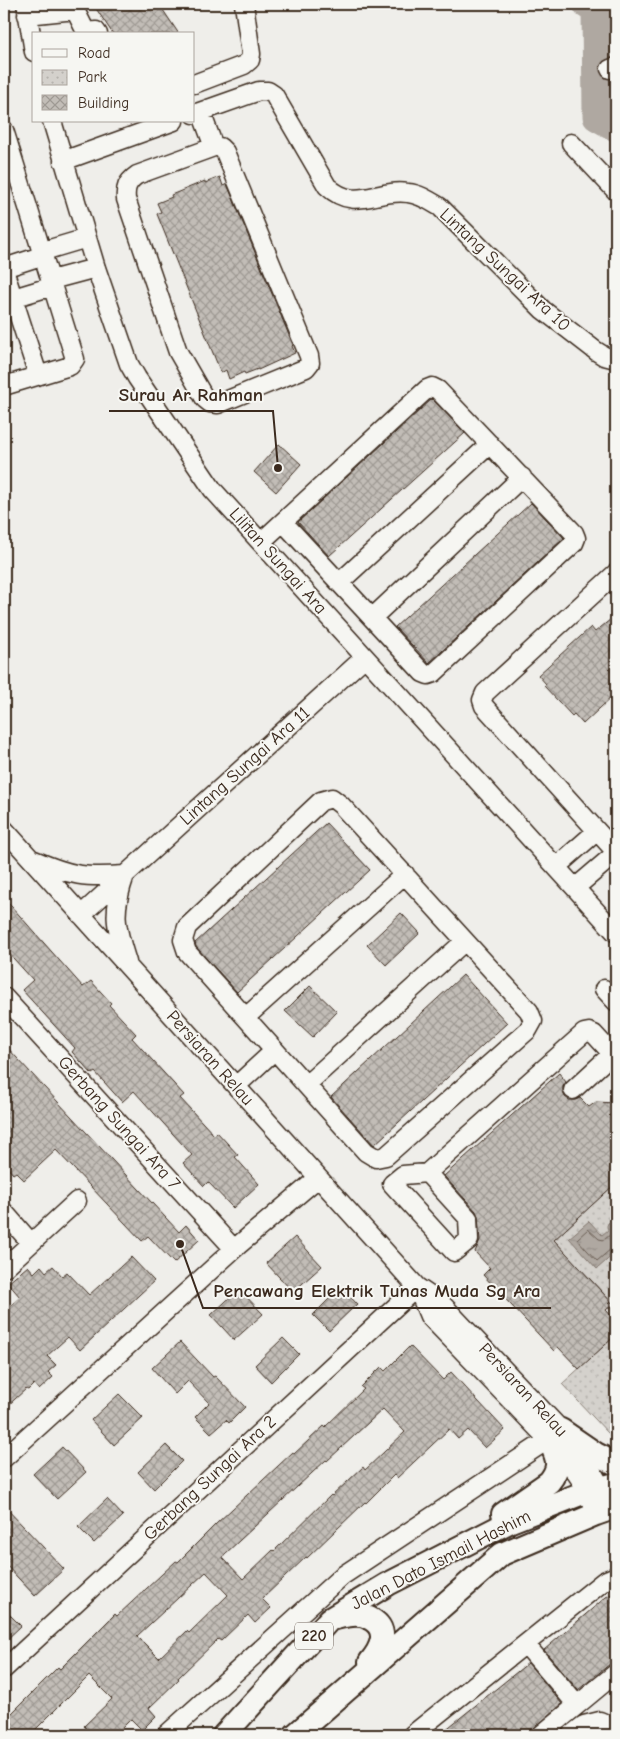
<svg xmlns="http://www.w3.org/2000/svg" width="620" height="1739" font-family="'Comic Neue',sans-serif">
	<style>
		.park { fill: url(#park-dots); stroke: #887e75 }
		.water { fill: url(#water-ripples); stroke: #81766d }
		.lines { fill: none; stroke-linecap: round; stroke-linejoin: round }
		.shore { stroke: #695c52; stroke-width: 1 }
		.river { stroke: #afa8a1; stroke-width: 31 }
		.building { fill: url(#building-cross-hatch); stroke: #3b2a1e; fill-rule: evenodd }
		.minor-casing { stroke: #3b2a1e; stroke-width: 21 }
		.major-casing { stroke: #3b2a1e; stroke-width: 26 }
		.minor { stroke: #f6f6f2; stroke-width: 18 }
		.major { stroke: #f6f6f2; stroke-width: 22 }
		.labels { text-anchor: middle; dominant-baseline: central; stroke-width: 4; stroke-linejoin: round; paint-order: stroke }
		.shield { fill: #f6f6f2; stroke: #73675e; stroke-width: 1 }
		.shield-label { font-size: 16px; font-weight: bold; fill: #3b2a1e }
		.street-label { font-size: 18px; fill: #3b2a1e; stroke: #f6f6f2 }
		.leader { fill: none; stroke: #3b2a1e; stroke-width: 2 }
		.callout-dot { fill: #3b2a1e; stroke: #f6f6f2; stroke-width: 2 }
		.callout-label { font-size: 19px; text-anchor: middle; font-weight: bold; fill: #3b2a1e; stroke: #f6f6f2; stroke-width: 4; stroke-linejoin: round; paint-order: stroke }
	</style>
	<defs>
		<pattern id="park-dots" width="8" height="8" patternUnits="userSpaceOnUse" patternTransform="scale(1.25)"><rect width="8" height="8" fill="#d4d1cc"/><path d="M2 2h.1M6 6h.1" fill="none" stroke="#b7b4af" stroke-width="1.8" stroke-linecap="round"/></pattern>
		<pattern id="water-ripples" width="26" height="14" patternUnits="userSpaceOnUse" patternTransform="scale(1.25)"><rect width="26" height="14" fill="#afa8a1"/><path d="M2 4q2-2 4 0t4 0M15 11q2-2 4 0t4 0" fill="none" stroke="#908983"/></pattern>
		<pattern id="building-cross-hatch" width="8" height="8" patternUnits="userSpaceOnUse" patternTransform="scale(1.25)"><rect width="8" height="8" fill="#c2bdb7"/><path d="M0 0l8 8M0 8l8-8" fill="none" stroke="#9f9a94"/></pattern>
	</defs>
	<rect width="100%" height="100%" fill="#efeeea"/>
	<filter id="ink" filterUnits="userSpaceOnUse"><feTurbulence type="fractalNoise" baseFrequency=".02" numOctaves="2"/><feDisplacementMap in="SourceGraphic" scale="10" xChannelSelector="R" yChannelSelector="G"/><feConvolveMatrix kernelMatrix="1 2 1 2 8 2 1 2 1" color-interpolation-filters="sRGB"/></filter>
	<g filter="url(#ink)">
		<path class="park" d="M616,1183V1307L554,1240Z
			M616,1335V1438L609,1434L562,1384Z"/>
		<path class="water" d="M589,1221L602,1235L608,1230L607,1226L608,1223L614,1221L616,1222V1252L597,1269L569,1238Z"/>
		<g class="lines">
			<path class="shore" d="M616,1226L613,1227L611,1234L604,1240L599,1239L588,1229L577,1239L597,1261L611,1249L616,1248"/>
			<path class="river" d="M588,4L597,8L598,116L616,126"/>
		</g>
		<path class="building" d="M93,4H159L179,34H113Z
			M220,177L223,186L227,184L293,345L292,346L295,353L258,370V369L245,374L244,372L229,379L226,370L221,373L157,214L161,212L157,203L172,197L171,195L205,181V183Z
			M432,399L465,433L329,556L298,522Z
			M279,444L301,464L276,492L254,472Z
			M531,503L564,538L429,663L395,627Z
			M616,615V693L583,724L574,714L572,716L544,686L546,684L538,675L591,627L595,632Z
			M326,823L370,870L237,992L196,947L195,943Z
			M4,898L83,987L91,981L111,1003L109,1005L136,1034L132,1038L184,1095L180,1098L214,1135L217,1132L238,1155L235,1157L259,1184L233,1208L208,1182L204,1186L183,1163L192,1155L134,1091L122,1102L95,1072L92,1074L72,1052L75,1048L22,990L33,980L4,948Z
			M401,913L420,933L386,965L367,945Z
			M463,975L507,1023L374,1145L331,1097Z
			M310,986L337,1012L313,1037L285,1011Z
			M4,1044L179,1232L186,1225L199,1240L174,1263L148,1236L142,1241L56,1150L24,1180L16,1172L13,1174L4,1164Z
			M559,1073L566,1082L563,1086V1092L565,1097L569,1100H575L580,1098L589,1107L596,1102L616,1103V1183L554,1240L613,1304L606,1310L616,1321V1335L579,1369L558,1347L554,1351L483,1275L490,1268L475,1252L480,1240L478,1217L476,1211L444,1176Z
			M295,1237L322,1266L293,1292L266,1263Z
			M131,1257L154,1281L80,1350L68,1337L47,1356L56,1365L48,1372L53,1377L39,1390L34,1384L28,1390L26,1389L4,1409V1312L20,1297L8,1283L28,1266L34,1273L41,1266L46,1272L53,1266L62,1276L67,1272L89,1295Z
			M341,1287L357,1304L329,1331L313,1315Z
			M239,1289L263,1314L234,1340L211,1315Z
			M283,1338L299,1354L271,1382L255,1365Z
			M180,1342L213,1377L215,1376L245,1407L229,1423L226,1420L211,1433L195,1417L209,1403L188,1381L175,1394L152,1368Z
			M410,1346L443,1380L451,1372L505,1430L485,1448L468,1430L458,1439L449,1429L397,1478L394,1475L366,1503L365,1502L307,1558L306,1557L262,1599L271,1608L255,1623L248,1615L221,1641L218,1639L178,1678L179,1679L149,1708L156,1716L142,1730L131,1719L115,1735H92L84,1726L112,1699L89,1676L30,1735H4V1721L58,1667L60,1669L115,1614L117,1616L176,1561L178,1562L217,1523L293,1452L294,1454L324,1426L325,1427L364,1389L361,1387L381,1367L385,1371ZM383,1409L405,1432L365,1470L363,1467L332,1496L331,1495L274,1551L273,1550L243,1579L223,1558L225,1554L326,1460L327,1461ZM206,1572L228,1595L189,1633L187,1631L159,1658L137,1636Z
			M119,1394L143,1418L114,1445L91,1420Z
			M166,1445L182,1461L154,1489L138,1472Z
			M62,1447L86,1472L57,1499L33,1474Z
			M107,1499L123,1516L94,1543L78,1527Z
			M4,1506L64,1569L35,1596L4,1563Z
			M616,1592V1659L578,1690L544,1650L606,1597Z
			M4,1609L21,1626L4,1642Z
			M528,1663L562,1704L533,1729L525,1735H439Z"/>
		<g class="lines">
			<defs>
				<path id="minor" d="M26,4L34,52
					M72,4L86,32L96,31L98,34
					M27,15L75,10
					M610,69L616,67
					M194,84L244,65L250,60L251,54L244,4
					M201,112L214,147
					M194,114L259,91H268L274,95L327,186C355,213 377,188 408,193C420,194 430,201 440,207L543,310L596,351L604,356L616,359
					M52,121L96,268L129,364L137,378L213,490L616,933
					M4,130L75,359L70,366L4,386
					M571,143L616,191
					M214,147H220L225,152L309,356L310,363L306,368L218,404L210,403L205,399L178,352L126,199C125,188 127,182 137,175Z
					M63,161L174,121
					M4,268L35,258L50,249L87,238
					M4,270L38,375
					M51,280L96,268
					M13,298L53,286
					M261,542L427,389L432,387L438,390L574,533L576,538L574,543L434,673L428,675L423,673L283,522
					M616,573L485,693L482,700L484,706L616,852
					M340,582L490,444
					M372,618L522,477
					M332,798L341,805L529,1011L533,1021L528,1030L386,1156L376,1158L366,1152L187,952L183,940L187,927L321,801Z
					M4,829L417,1287L442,1304L561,1430L586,1461L601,1487L605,1497
					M34,860C71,876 85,878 125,875C112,912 115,925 127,962
					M556,867L597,831
					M575,888L616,853
					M81,915L365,657
					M604,989L616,1002
					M4,997L234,1249
					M246,1017L405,874
					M306,1085L465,941
					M236,1086L275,1050
					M573,1090L612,1054
					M427,1173L584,1033L589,1032L594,1034L616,1058
					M427,1173L468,1218L469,1240L454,1252L392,1184L403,1175Z
					M4,1212L31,1243
					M4,1268L77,1201
					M417,1287L429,1316L566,1458L588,1491L596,1514
					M4,1458L234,1249L318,1178
					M526,1645L577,1705
					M4,1669L417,1287
					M166,1735L342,1576L549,1439
					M412,1735L604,1581L616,1576
					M541,1735L616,1673
					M571,1735L584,1725L600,1721L616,1728"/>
				<path id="major" d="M561,1430L596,1454L616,1464
					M503,1514L549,1482C563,1465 556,1457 549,1439
					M336,1618C344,1616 352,1614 360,1615C364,1615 367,1617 371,1619C390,1630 381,1649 370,1662
					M224,1735L330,1619L388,1584L511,1521L588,1491L616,1484
					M295,1735L502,1554L596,1514L616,1507"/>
			</defs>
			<use href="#minor" class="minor-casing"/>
			<use href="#major" class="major-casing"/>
			<use href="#minor" class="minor"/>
			<use href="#major" class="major"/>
		</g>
	</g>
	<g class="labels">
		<rect class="shield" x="295" y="1622.5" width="38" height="27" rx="4"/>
		<g class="shield-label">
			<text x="314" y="1636">220</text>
		</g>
		<g class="street-label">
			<text transform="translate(505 270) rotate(43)">Lintang Sungai Ara 10</text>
			<text transform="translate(278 561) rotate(48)">Lilitan Sungai Ara</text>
			<text transform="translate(245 766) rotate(-42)">Lintang Sungai Ara 11</text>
			<text transform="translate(210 1058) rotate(48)">Persiaran Relau</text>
			<text transform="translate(119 1123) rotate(48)">Gerbang Sungai Ara 7</text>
			<text transform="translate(523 1390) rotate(47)">Persiaran Relau</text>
			<text transform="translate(210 1478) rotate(-43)">Gerbang Sungai Ara 2</text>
			<text transform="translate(441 1560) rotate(-27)">Jalan Dato Ismail Hashim</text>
		</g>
	</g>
	<path class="leader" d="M278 468L273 411H109M180 1244L203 1308H551"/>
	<g class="callout-dot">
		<circle cx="278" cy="468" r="5"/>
		<circle cx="180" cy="1244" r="5"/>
	</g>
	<g class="callout-label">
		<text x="191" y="401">Surau Ar Rahman</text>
		<text x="377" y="1297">Pencawang Elektrik Tunas Muda Sg Ara</text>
	</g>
	<rect width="620" height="1739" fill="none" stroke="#f6f6f2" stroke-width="20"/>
	<rect x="10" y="10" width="600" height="1719" fill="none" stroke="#3b2a1e" stroke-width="2" filter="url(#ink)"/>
	<rect x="32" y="32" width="162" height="90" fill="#f6f6f2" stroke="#aba49d"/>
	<rect x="42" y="49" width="25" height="8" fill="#f6f6f2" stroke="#aba49d"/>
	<text x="78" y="58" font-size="15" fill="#3b2a1e">Road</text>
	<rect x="42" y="70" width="25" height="15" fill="url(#park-dots)" stroke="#aba49d"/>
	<text x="78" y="82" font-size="15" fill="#3b2a1e">Park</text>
	<rect x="42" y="95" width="25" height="15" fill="url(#building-cross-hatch)" stroke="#aba49d"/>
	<text x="78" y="108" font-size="15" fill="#3b2a1e">Building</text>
</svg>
